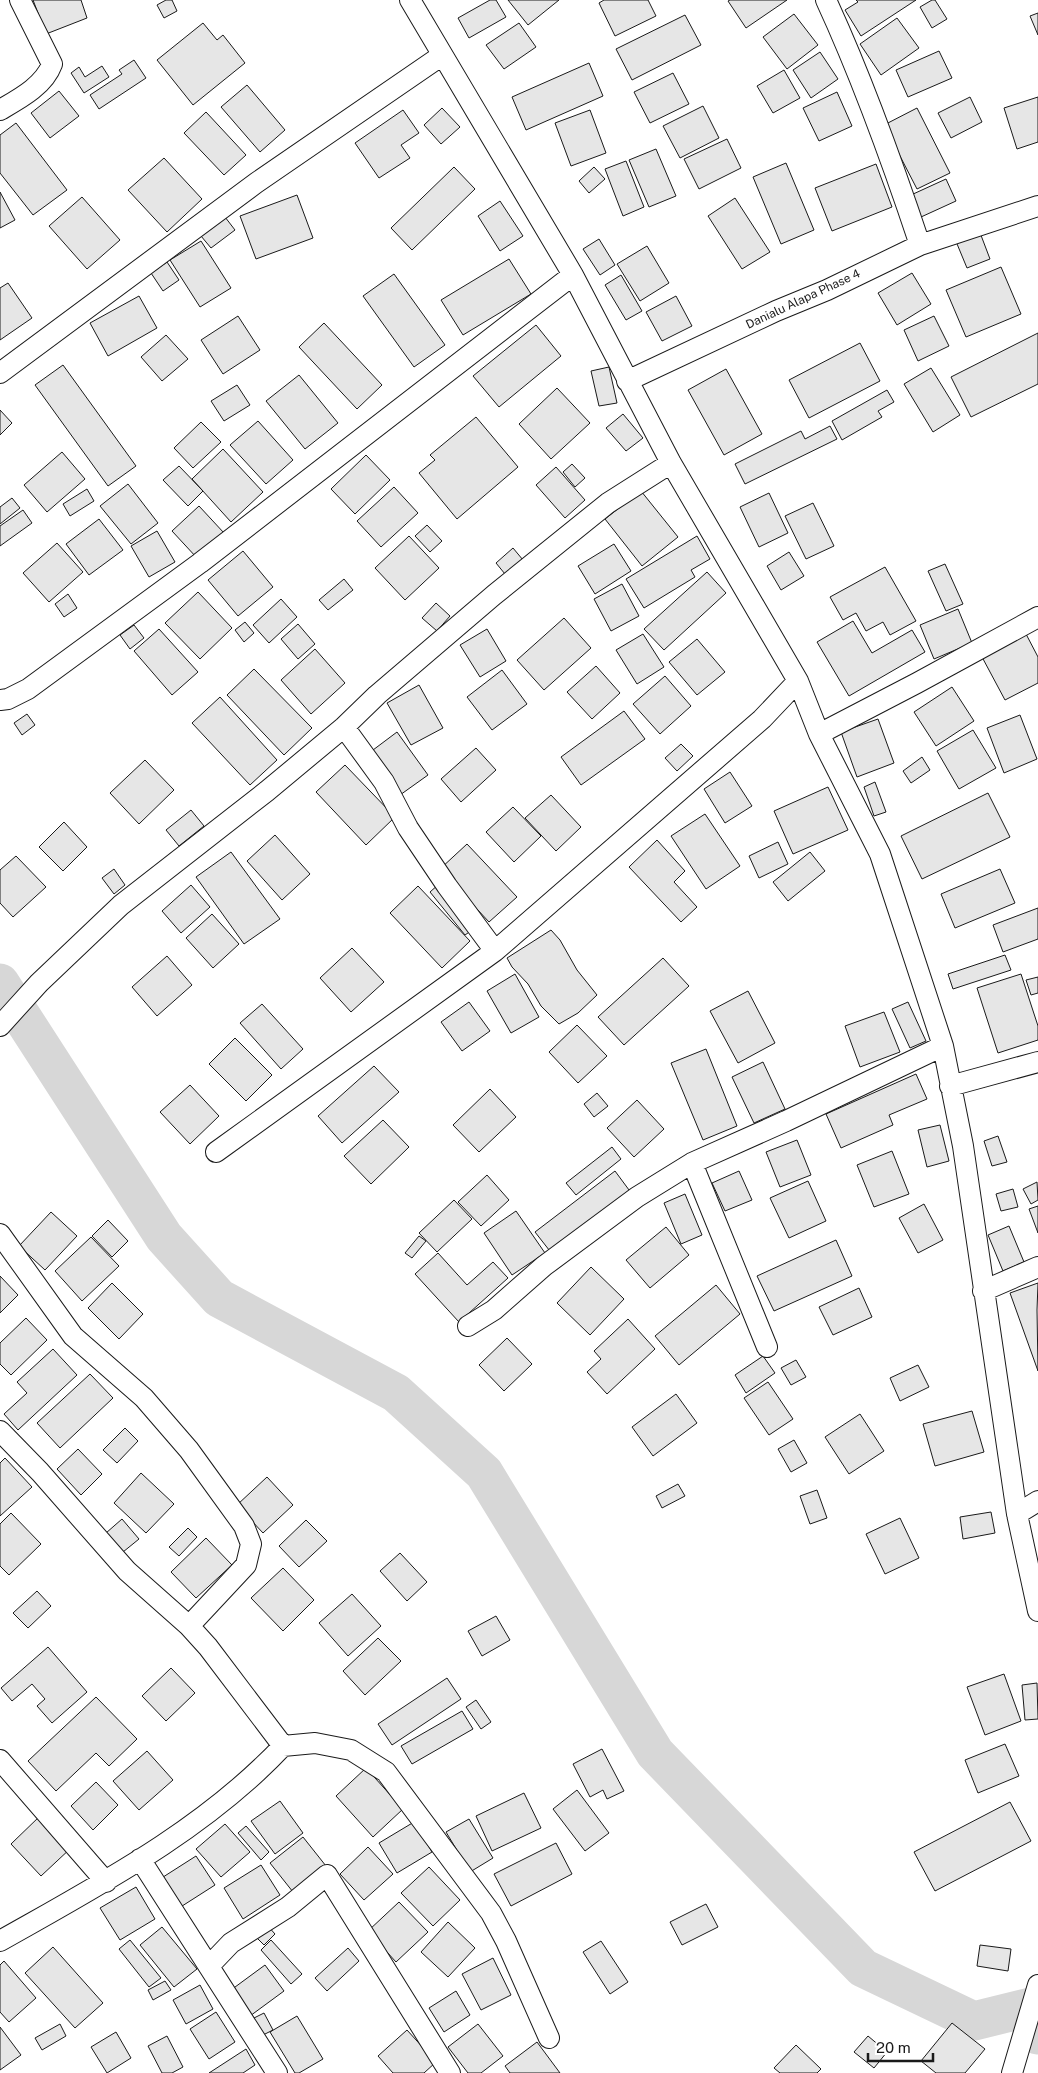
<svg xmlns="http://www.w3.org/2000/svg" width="1038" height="2073" font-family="'Public Sans',sans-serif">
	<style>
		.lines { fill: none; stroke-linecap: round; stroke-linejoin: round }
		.river { stroke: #d7d7d7; stroke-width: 39 }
		.building { fill: #e6e6e6; stroke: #1a1a1a }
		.minor-casing { stroke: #1a1a1a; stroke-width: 22 }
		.minor { stroke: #fff; stroke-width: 20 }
		.labels { text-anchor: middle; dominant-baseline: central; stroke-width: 4; stroke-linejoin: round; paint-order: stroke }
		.street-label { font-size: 12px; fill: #1a1a1a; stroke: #fff }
	</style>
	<rect width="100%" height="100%" fill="#fff"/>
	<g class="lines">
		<path class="river" d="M0,983L164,1237L219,1298L396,1393L484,1473L655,1753L863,1968L974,2021L1031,2007L1038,2035"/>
	</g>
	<path class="building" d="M33,0H81L87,18L46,34Z
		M166,0H172L177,11L164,18L157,5Z
		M490,0H496L506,17L469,38L458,18Z
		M508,0H559L528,25Z
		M604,0H648L656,16L615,36L599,3Z
		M787,0L746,28L728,1L730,0Z
		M856,0H916L861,36L845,10L858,2Z
		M932,0H935L947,19L932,28L920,7Z
		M1038,13V35L1030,16Z
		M794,14L818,45L787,69L763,37Z
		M685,15L701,45L632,80L616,49Z
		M897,18L919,48L881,75L860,44Z
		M203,23L217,40L223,35L245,63L193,105L157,60Z
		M519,23L536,47L504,69L486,45Z
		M939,51L952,78L908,97L896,70Z
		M820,52L838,79L811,98L793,70Z
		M134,60L146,78L99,109L90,95L122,74L119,70Z
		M589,63L603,96L526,130L512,97Z
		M102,66L109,77L84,93L71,73L79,67L85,77Z
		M784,70L800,98L773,113L757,86Z
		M673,73L689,104L650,123L634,92Z
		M247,85L285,130L260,152L221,107Z
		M59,91L79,116L50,138L31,113Z
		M837,92L852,126L819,141L803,108Z
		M970,97L982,122L951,138L938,113Z
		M1038,97V142L1017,149L1004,108Z
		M703,106L719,138L680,158L663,126Z
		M442,108L460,127L441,144L424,125Z
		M917,108L950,173L917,189L884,125Z
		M403,110L419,133L401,145L410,158L379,178L355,143Z
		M590,110L606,153L571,166L555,123Z
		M206,112L246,155L224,175L184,133Z
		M16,123L67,190L33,215L0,173V135Z
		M727,139L741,168L699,189L684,159Z
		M656,149L676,196L649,207L629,160Z
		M164,158L202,199L167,232L128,190Z
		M626,161L644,207L623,216L605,169Z
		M786,163L814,230L781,244L753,177Z
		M876,164L892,207L832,231L815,188Z
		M454,167L475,189L412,250L391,228Z
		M594,167L605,179L589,193L579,181Z
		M946,179L956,201L921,217L911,195Z
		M0,192L15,220L0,228Z
		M297,195L313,238L256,259L240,216Z
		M82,197L120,240L87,269L49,226Z
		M735,198L770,252L742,269L708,216Z
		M500,201L523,236L500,251L478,216Z
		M225,217L235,230L211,248L201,236Z
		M979,230L990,259L967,268L955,239Z
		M599,239L615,265L600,275L583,249Z
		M201,241L231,288L200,307L170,260Z
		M647,246L669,283L640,301L617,264Z
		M509,259L531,294L463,335L441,300Z
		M167,262L179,280L163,291L151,273Z
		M1001,267L1021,314L966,337L946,290Z
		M912,273L931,304L897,325L878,293Z
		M394,274L445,345L414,367L363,296Z
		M621,275L642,311L626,320L605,285Z
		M8,283L32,318L0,340V288Z
		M139,296L157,328L108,356L90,323Z
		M676,296L692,326L662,341L646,312Z
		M238,316L260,350L223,374L201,340Z
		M934,316L949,346L918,361L904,330Z
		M324,323L382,385L357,409L299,347Z
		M536,325L561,356L499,407L473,376Z
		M1038,333V384L971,417L951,377Z
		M166,335L188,359L162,381L141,357Z
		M860,343L880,381L809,418L789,380Z
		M63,365L136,466L108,486L35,385Z
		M609,367L617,403L599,406L591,371Z
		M931,368L960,415L933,432L904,384Z
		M726,369L762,434L724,455L688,390Z
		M299,375L338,423L305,449L266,401Z
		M237,385L250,405L224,421L211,401Z
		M557,388L590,423L551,459L519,424Z
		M887,390L894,402L878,411L882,417L842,440L832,421Z
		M0,410L12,423L0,435Z
		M623,414L643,438L626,451L606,428Z
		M476,417L518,467L457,519L419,473L435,460L430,455Z
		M258,421L293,460L266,484L230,445Z
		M201,422L221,442L193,468L174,448Z
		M830,426L837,439L745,484L735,464L801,431L805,439Z
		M223,449L263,492L231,522L192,479Z
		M62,452L85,479L47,512L24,485Z
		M366,455L390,480L355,514L331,489Z
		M572,464L585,478L575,487L563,472Z
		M179,466L203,491L188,506L163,480Z
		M556,467L585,500L565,518L536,485Z
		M128,484L158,523L131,544L100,506Z
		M394,487L418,513L381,547L357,521Z
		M87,489L94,501L70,516L63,504Z
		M641,491L678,537L642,566L605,519Z
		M769,493L788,533L759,547L740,507Z
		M12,498L20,508L0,524V507Z
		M813,503L834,546L806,559L785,516Z
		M199,506L224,533L197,558L172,531Z
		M23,510L32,523L0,546V526Z
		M99,519L123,550L89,575L66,544Z
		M427,525L442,541L430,552L415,536Z
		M157,531L175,562L149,577L131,546Z
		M409,536L439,568L405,600L375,568Z
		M697,536L710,559L691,570L695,577L644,608L626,579Z
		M57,543L83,572L49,602L23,573Z
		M614,544L631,571L595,594L578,566Z
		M513,548L523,560L505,574L496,563Z
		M243,551L273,587L238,616L208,580Z
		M789,552L804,576L781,590L767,566Z
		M945,564L963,604L946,611L928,571Z
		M885,567L916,621L890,635L883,622L866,631L856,613L843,620L830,597Z
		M707,572L726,593L664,650L644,629Z
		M344,579L353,590L328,610L319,600Z
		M622,584L639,616L611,631L594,599Z
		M198,592L232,628L200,659L165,623Z
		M68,594L77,608L64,617L55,604Z
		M281,599L297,617L269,643L253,625Z
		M436,603L450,616L437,631L422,618Z
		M958,609L972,643L934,659L920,625Z
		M564,618L591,648L544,690L517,660Z
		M853,621L872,653L912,630L925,652L849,696L817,642Z
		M245,622L254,633L244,642L235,630Z
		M298,624L315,644L298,659L281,639Z
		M134,625L144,638L130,649L120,635Z
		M159,629L198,672L172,695L134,651Z
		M487,629L506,661L480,677L460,645Z
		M643,634L664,667L637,684L616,650Z
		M1026,634L1038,657V683L1005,700L982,657Z
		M697,639L725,672L697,695L669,662Z
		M315,649L345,683L311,714L281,680Z
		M596,666L620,693L592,719L567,692Z
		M254,669L312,728L284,755L227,695Z
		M502,670L527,704L492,730L467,697Z
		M665,676L691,706L660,734L633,704Z
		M419,685L443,728L411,745L387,703Z
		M952,687L974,721L936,746L914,712Z
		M220,697L277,760L250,785L192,723Z
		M624,711L645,739L581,785L561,757Z
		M27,714L35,725L22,735L14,723Z
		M1020,715L1037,759L1004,773L987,728Z
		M878,719L894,763L857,777L841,732Z
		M973,730L996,768L959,789L937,751Z
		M397,732L428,775L400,795L369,753Z
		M681,744L693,756L677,771L665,758Z
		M476,748L496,770L461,802L441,779Z
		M922,757L930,770L911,783L903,771Z
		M145,760L174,790L139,824L110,793Z
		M345,765L395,817L366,845L316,792Z
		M730,772L752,806L725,823L704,789Z
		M875,782L886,812L874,816L864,787Z
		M828,787L848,830L793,854L774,811Z
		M988,793L1010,837L922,879L901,836Z
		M551,795L581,827L556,851L525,818Z
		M513,807L541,836L514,862L486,832Z
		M191,810L204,826L179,846L166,830Z
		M705,814L740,866L706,889L671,836Z
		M64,822L87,847L63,871L39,847Z
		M275,835L310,874L282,900L247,861Z
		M657,840L685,871L674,882L697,907L681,922L629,867Z
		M778,842L788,864L759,878L749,856Z
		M467,844L517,897L489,922L440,869Z
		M231,852L280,919L244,944L196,877Z
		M810,852L825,871L788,901L773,882Z
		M16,856L46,887L13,917L0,903V870Z
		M114,869L125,885L114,894L102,878Z
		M1000,869L1015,903L955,928L941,894Z
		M439,884L475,928L465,935L430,892Z
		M191,885L210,907L181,933L162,911Z
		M418,886L470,941L442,968L390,913Z
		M1038,908V939L1003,952L993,925Z
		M212,914L239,944L213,968L186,938Z
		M551,930L560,940L577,970L597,995L578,1013L559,1024L541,1006L528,984L512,967L507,958Z
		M352,948L384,982L351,1012L320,978Z
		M1005,955L1011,970L953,989L948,974Z
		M167,956L192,985L157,1016L132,987Z
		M663,958L689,986L624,1045L598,1017Z
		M515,974L539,1017L511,1033L487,991Z
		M1021,974L1038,1026V1040L998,1053L977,988Z
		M1038,977V993L1031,995L1026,980Z
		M748,991L775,1043L738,1063L710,1011Z
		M469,1002L490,1031L462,1051L441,1022Z
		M908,1002L926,1041L910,1048L892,1009Z
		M262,1004L303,1049L281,1069L240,1023Z
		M884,1012L900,1052L860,1067L845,1026Z
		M577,1025L607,1056L578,1083L549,1052Z
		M235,1038L272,1075L246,1101L209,1064Z
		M706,1049L737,1126L703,1140L671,1063Z
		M763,1062L785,1109L754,1123L732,1077Z
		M374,1066L399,1092L342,1143L318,1116Z
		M916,1074L927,1099L889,1115L893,1125L841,1148L826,1114Z
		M190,1085L219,1116L190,1144L160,1112Z
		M490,1089L516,1117L479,1152L453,1125Z
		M597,1093L608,1106L594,1117L584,1104Z
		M637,1100L664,1129L634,1157L607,1128Z
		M383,1120L409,1147L371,1184L344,1156Z
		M940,1125L949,1161L927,1167L918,1130Z
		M998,1136L1007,1162L992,1166L984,1141Z
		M797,1140L811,1175L780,1187L766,1152Z
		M612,1147L621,1159L576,1195L566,1183Z
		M892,1151L909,1194L874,1207L857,1165Z
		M615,1171L632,1194L553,1255L535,1232Z
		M739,1171L752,1200L725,1211L712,1183Z
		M487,1175L509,1200L481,1226L458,1202Z
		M808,1181L826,1221L789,1238L770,1198Z
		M1037,1182L1038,1200L1031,1204L1023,1189Z
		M1013,1189L1018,1207L1001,1211L996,1194Z
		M685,1194L702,1235L681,1244L664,1203Z
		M454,1200L472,1219L437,1252L419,1233Z
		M924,1204L943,1240L918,1253L899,1218Z
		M1038,1206V1233L1029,1209Z
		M516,1211L545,1253L512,1275L484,1233Z
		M51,1212L77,1236L45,1270L19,1246Z
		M108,1220L128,1241L112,1257L92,1236Z
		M1009,1226L1024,1262L1003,1271L988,1235Z
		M666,1227L689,1255L650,1288L626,1260Z
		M419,1236L426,1241L412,1258L405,1253Z
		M91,1237L119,1266L82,1301L55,1271Z
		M836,1240L852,1276L774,1311L757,1276Z
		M438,1253L467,1285L493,1262L508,1278L459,1322L415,1274Z
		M591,1267L624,1299L590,1335L557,1303Z
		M0,1276L18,1295L0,1313Z
		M112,1283L143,1314L119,1339L88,1308Z
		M1038,1283L1037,1310L1038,1371L1010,1293Z
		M716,1285L740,1314L679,1365L655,1336Z
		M859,1288L872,1317L833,1335L819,1307Z
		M26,1318L47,1340L11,1375L0,1364V1343Z
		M628,1319L655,1349L607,1394L587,1372L601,1359L594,1351Z
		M507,1338L532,1364L504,1391L479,1365Z
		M53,1349L77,1375L18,1430L4,1414L27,1393L17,1382Z
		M763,1356L775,1373L746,1393L735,1375Z
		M796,1360L806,1377L791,1385L781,1368Z
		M918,1365L929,1387L900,1401L890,1378Z
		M90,1374L113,1398L60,1448L37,1423Z
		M768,1382L793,1419L769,1435L744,1398Z
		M676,1394L697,1423L653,1456L632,1427Z
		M972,1411L984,1452L935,1466L923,1424Z
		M860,1414L884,1451L849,1474L825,1437Z
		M125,1428L138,1441L117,1463L103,1450Z
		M794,1440L807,1463L791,1472L778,1449Z
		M78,1449L102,1474L81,1495L57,1469Z
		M5,1458L32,1487L0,1516V1463Z
		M141,1473L174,1504L146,1533L114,1503Z
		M267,1477L293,1505L263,1533L237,1505Z
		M678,1484L685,1496L662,1508L656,1496Z
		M817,1490L827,1518L810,1524L800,1496Z
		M991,1512L995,1533L963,1539L960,1517Z
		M11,1513L41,1544L9,1575L0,1566V1524Z
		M900,1518L919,1558L885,1574L866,1534Z
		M122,1519L139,1539L123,1552L106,1533Z
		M306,1520L327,1541L299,1567L279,1546Z
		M188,1528L197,1537L179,1556L169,1547Z
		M206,1538L232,1565L196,1598L171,1572Z
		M400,1553L427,1582L407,1601L380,1571Z
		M283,1568L314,1600L283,1631L251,1598Z
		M37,1591L51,1606L28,1628L13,1613Z
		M352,1594L381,1626L348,1656L319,1623Z
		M496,1616L510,1640L482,1656L468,1631Z
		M378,1638L401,1661L365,1695L343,1671Z
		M48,1647L87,1692L52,1723L37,1706L45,1699L32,1684L12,1701L1,1688Z
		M171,1668L195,1693L166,1721L142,1696Z
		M1004,1674L1021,1721L985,1735L967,1687Z
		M447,1678L461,1699L392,1745L378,1724Z
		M1037,1683L1038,1719L1025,1720L1022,1685Z
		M96,1697L137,1739L109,1766L96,1753L56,1791L28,1761Z
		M476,1700L491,1722L481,1729L466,1707Z
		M462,1711L473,1729L412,1764L401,1746Z
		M1005,1744L1019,1776L978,1793L965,1760Z
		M602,1749L624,1791L607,1799L603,1790L590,1797L573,1764Z
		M147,1751L173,1780L139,1810L113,1781Z
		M366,1768L403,1809L373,1837L336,1796Z
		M96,1782L118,1805L93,1830L71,1806Z
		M577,1790L609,1833L585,1851L553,1809Z
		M524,1793L541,1828L492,1851L476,1816Z
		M280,1801L303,1833L275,1854L251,1821Z
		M1010,1802L1031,1841L935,1891L914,1852Z
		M41,1815L72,1847L41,1876L11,1844Z
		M469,1819L493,1858L470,1872L446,1832Z
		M414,1822L432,1852L397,1873L379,1843Z
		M225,1824L250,1852L221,1877L196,1849Z
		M246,1826L269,1852L261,1860L238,1833Z
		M303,1837L326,1866L293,1892L270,1863Z
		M556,1843L572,1874L511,1906L494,1874Z
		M368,1847L393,1874L364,1900L340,1874Z
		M196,1856L215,1885L179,1908L160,1879Z
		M261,1865L280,1895L243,1919L224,1888Z
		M429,1867L460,1900L433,1926L401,1893Z
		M136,1887L155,1919L120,1940L100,1908Z
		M399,1902L428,1932L396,1962L368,1931Z
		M706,1904L718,1927L682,1945L670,1922Z
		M448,1922L475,1948L448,1977L421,1952Z
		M267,1925L275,1934L264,1945L255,1936Z
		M162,1927L197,1969L174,1987L140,1945Z
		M130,1940L161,1978L149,1987L119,1949Z
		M271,1940L302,1974L291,1984L261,1950Z
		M601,1941L628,1982L610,1994L583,1952Z
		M980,1945L1011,1949L1008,1971L977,1966Z
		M53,1947L103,2003L75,2028L25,1973Z
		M348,1948L359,1961L327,1991L315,1978Z
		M493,1958L511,1995L481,2010L462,1974Z
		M4,1961L36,1998L9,2022L0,2012V1965Z
		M265,1965L284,1991L250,2016L231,1990Z
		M165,1981L171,1990L153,2000L148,1990Z
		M200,1985L213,2009L186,2024L173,2000Z
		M456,1991L470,2015L444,2032L429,2008Z
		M216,2012L235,2042L209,2059L190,2029Z
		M264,2013L273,2030L257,2038L248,2021Z
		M297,2016L323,2059L299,2073H295L270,2032Z
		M952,2023L985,2049L965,2073H936L921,2061Z
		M60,2024L66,2036L42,2050L35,2038Z
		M478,2024L503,2056L481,2073H468L448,2047Z
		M0,2027L21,2055L0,2070Z
		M407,2030L436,2062L424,2073H393L378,2056Z
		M116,2032L131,2058L107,2073L91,2047Z
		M167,2036L183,2067L172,2073H162L148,2046Z
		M868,2036L887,2052L874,2068L854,2052Z
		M537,2042L560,2073H510L505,2066Z
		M796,2045L821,2069L817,2073H780L774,2068Z
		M246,2049L255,2065L243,2073H209Z"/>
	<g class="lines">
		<defs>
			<path id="minor" d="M410,0L573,275L671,463L798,681L819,734L880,854L943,1046L963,1146L1017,1514L1038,1611
				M826,0C863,80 892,161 920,245
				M0,110C19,99 44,86 52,64L20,0
				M0,373L256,183L441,56
				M627,381L776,311L827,290L920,245L1038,206
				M0,700L8,699L28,689L200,563L573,275
				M344,727L384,782L408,828L447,886L495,951
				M819,734L917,683L1038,617
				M0,1026L39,983L121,905L267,791L344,727L377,695L494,595L608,503L671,463
				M950,1086L1038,1062
				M216,1152L495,951L762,719L798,681
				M692,1163L767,1347
				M0,1234L73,1336L144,1398L189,1450L244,1526L251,1544L246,1565L189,1626
				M983,1291L1038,1267
				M468,1326L494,1310L544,1266L637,1197L692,1163L786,1121L943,1046
				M0,1431L40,1472L127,1571L189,1626L208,1647L283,1746
				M1017,1514L1038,1501
				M0,1760L106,1882
				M140,1859L277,2073
				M0,1941C99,1885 204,1830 283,1746L315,1743L351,1750L386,1772L491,1913L506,1941L549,2038
				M209,1966L231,1943L288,1907L327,1875L450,2073
				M1012,2073L1038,1985"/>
		</defs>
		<use href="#minor" class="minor-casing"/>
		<use href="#minor" class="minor"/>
	</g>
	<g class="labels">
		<g class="street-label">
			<text transform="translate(803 299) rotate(-25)">Danialu Alapa Phase 4</text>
		</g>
	</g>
	<path d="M868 2053v8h65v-8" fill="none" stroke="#1a1a1a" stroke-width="2.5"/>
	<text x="876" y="2053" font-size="15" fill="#1a1a1a" stroke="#ffffff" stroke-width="4" paint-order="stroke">20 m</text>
</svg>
